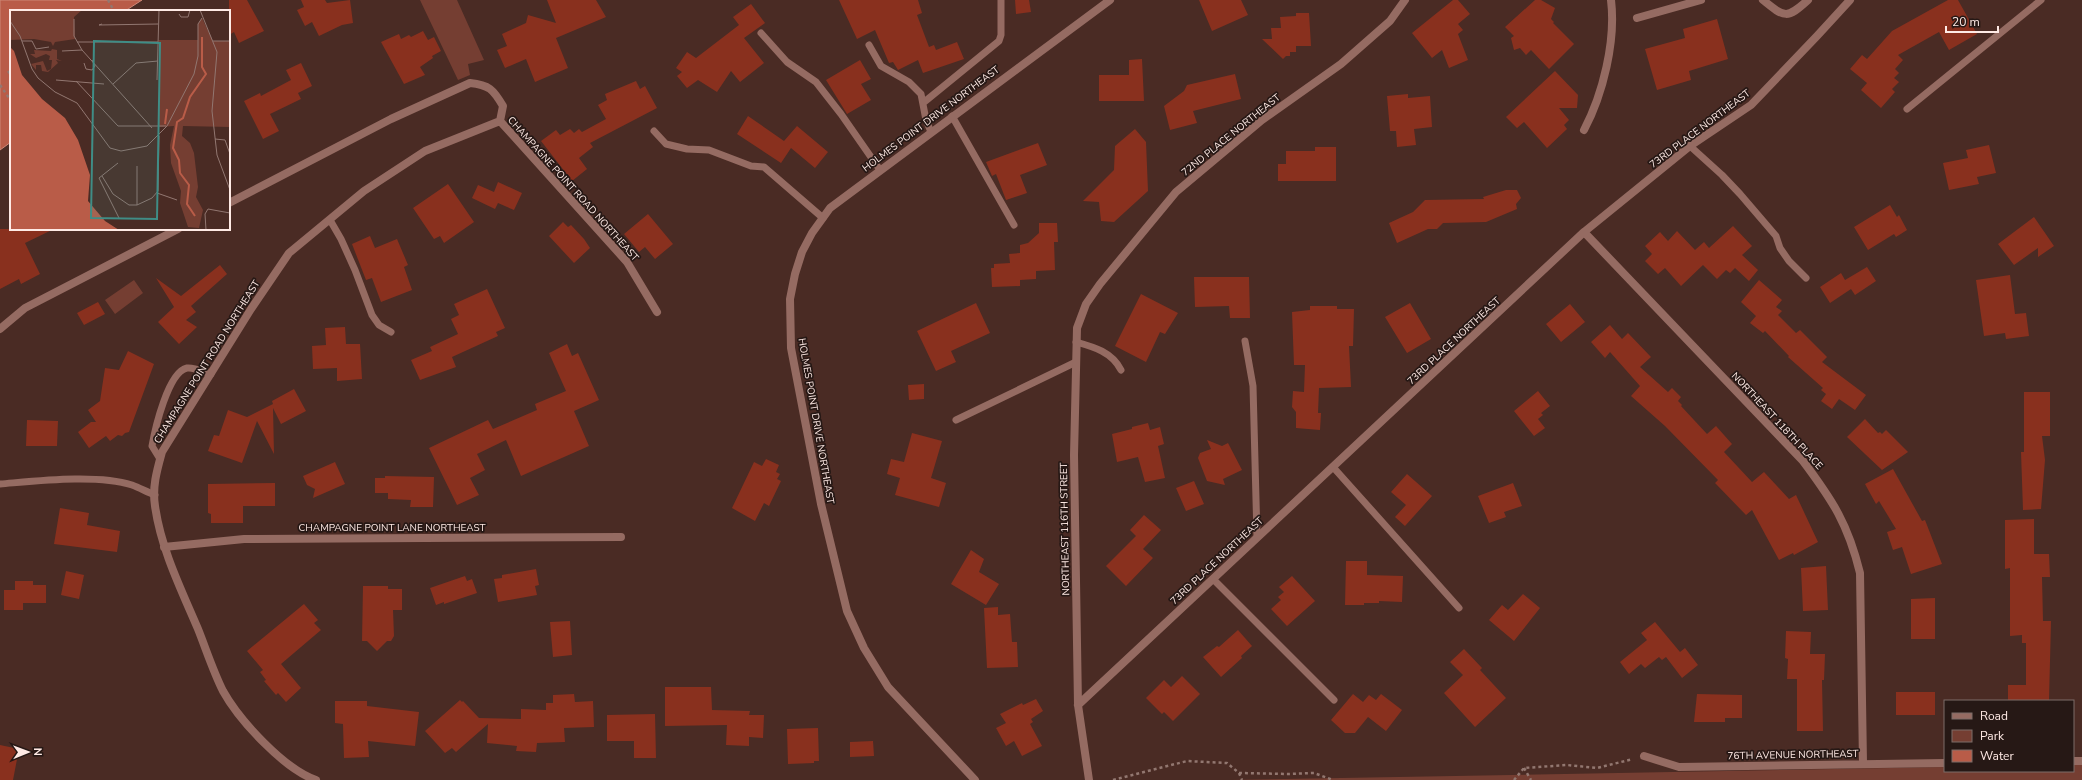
<svg xmlns="http://www.w3.org/2000/svg" width="2082" height="780" font-family="'Nunito Sans',sans-serif">
	<style>
		.green { fill: #753e32 }
		.water { fill: #b95c48; stroke: #ce8777 }
		.building { fill: #89301e }
		.lines { fill: none; stroke-linecap: round; stroke-linejoin: round }
		.path { stroke: #927770; stroke-width: 2.5; stroke-dasharray: 3 3; stroke-linecap: butt }
		.lane { stroke: #956b62; stroke-width: 7 }
		.street { stroke: #956b62; stroke-width: 8 }
		.labels { text-anchor: middle; dominant-baseline: central; stroke-width: 3.5; stroke-linejoin: round; paint-order: stroke }
		.street-label { font-size: 10px; fill: #ffeae5; stroke: #261815 }
		.inset-river { fill: none; stroke: #b95c48; stroke-width: 2 }
		.inset-road { fill: none; stroke: #927771; stroke-width: 1 }
		.view { fill: #3f8d86; fill-opacity: 0.15; stroke: #3f8d86; stroke-width: 2 }
		.inset-edge { fill: none; stroke: #ffeae5; stroke-width: 2 }
	</style>
	<rect width="100%" height="100%" fill="#4a2b24"/>
	<path class="green" d="M420,0H457L484,60L468,64L470,75L458,80Z
		M134,280L143,293L115,314L105,300Z
		M2073,765H2082V780H1231L1945,767V771H2073Z"/>
	<path class="water" d="M0,0H142L125,11H11V142L0,150Z"/>
	<path class="building" d="M229,0H247L264,31L239,43L234,32L229,35Z
		M301,0H325L327,3L350,0L353,23L342,25L319,36L312,22L305,26L297,10L304,7Z
		M547,0H596L606,17L556,38L568,68L535,82L526,59L505,68L497,50L507,46L502,34L526,23L528,15L556,23Z
		M839,0H918L922,13L917,15L929,47L934,45L936,50L957,42L964,59L923,73L918,60L898,70L893,62L889,63L875,30L857,39Z
		M1015,0H1029L1031,12L1016,14Z
		M1199,0H1241L1248,15L1212,31Z
		M1453,0H1458L1470,14L1458,24L1463,30L1458,34L1468,60L1449,68L1442,50L1432,58L1412,33Z
		M1535,0H1541L1555,8L1551,19L1554,22L1553,23L1574,44L1549,69L1531,50L1526,55L1520,48L1514,50L1511,38L1514,36L1505,27Z
		M1948,0H1958L1977,34L1949,50L1939,32L1898,55L1903,60L1895,69L1899,73L1894,78L1899,82L1892,89L1895,92L1881,108L1861,90L1867,83L1850,69L1862,55L1867,59L1892,31Z
		M751,4L765,23L744,38L764,63L740,82L731,71L717,92L698,80L687,88L677,76L682,72L676,68L687,52L696,58L739,25L733,17Z
		M1296,13H1309L1311,46H1296V52H1290V56H1286L1283,59L1262,39H1272L1271,28H1281L1280,17L1296,16Z
		M1717,19L1728,59L1689,71L1691,80L1657,90L1645,49L1685,38L1683,29Z
		M423,31L428,40L434,37L441,51L432,56L433,58L420,67L425,75L404,84L381,42L399,34L401,39L409,35L411,37Z
		M1142,59L1144,101H1099V75H1129V60Z
		M860,60L871,79L861,84L871,100L847,114L826,80Z
		M301,63L312,86L298,93L301,99L270,114L279,131L263,139L244,101L260,93L261,96L291,80L286,70Z
		M1555,71L1578,95L1577,108H1559L1569,120L1564,125L1567,129L1547,148L1524,122L1517,128L1506,117Z
		M1235,74L1241,99L1193,111L1197,123L1170,130L1164,106L1184,91L1187,85Z
		M636,81L640,89L645,86L657,108L590,143L593,147L579,158L587,169L572,181L541,141L556,130L560,135L570,129L574,133L579,129L582,132L606,119L598,105L607,100L605,94Z
		M1408,94V98L1430,96L1432,127L1414,129L1416,145L1397,147L1396,131H1390L1387,96Z
		M748,116L784,141L797,126L828,152L815,168L791,148L781,163L737,134Z
		M1135,129L1146,142L1148,191L1114,222L1101,221L1099,202L1083,201L1114,170L1115,146Z
		M1038,143L1047,165L1020,175L1027,193L1006,200L996,174L992,176L986,162Z
		M1989,145L1996,173L1977,177L1979,184L1949,190L1943,163L1968,158L1966,150Z
		M1315,147H1336V181H1278V164H1286V151H1315Z
		M498,182L522,193L514,210L498,203L495,209L472,198L478,185L494,192Z
		M448,184L474,222L444,243L440,236L434,239L413,208Z
		M1506,190H1517L1521,198L1516,204L1517,209L1486,222L1443,223L1437,229H1428L1397,243L1389,223L1413,212L1425,200L1484,199L1483,197Z
		M1890,205L1897,217L1899,215L1907,230L1896,237L1894,234L1868,250L1854,227Z
		M648,214L673,244L655,259L645,247L639,252L624,234Z
		M2034,217L2054,246L2038,257V248L2014,265L1998,244Z
		M563,222L568,227L571,225L584,239L590,248L574,263L549,236Z
		M1039,223H1057L1058,242H1054L1055,270L1036,271V279L1020,280V286L992,287L991,268H994V264L1010,263L1009,254L1020,253V245L1028,243L1039,233Z
		M1733,226L1752,246L1742,255L1758,270L1749,281L1735,268L1730,273L1726,270L1717,279L1703,265L1681,286L1665,268L1658,274L1645,261L1652,254L1645,246L1660,232L1668,241L1677,231L1695,250L1704,242L1709,248Z
		M0,229H54L25,243L40,274L21,284L19,279L0,289Z
		M370,236L375,248L397,239L408,265L404,267L412,290L381,302L372,278L366,280L352,244Z
		M220,265L227,274L191,306L196,312L186,320L197,327L179,344L158,322L174,307L156,278L181,296Z
		M1867,267L1876,281L1855,295L1847,283L1851,289L1830,303L1820,287L1841,273L1845,280Z
		M2010,275L2015,314L2026,313L2029,336L2006,339L2005,333L1984,336L1976,280Z
		M1194,277H1249L1250,318H1230L1229,306L1195,307Z
		M1759,280L1782,300L1776,307L1782,311L1778,315L1796,333L1800,330L1827,357L1822,362L1866,395L1855,410L1839,399L1832,409L1821,401L1826,394L1821,390L1823,388L1788,357L1789,356L1765,331L1763,333L1750,323L1756,316L1741,302Z
		M487,289L505,328L496,332L498,336L452,357L456,367L420,380L411,360L432,351L430,347L458,334L451,319L459,315L454,304Z
		M1141,294L1178,313L1165,334L1160,332L1146,362L1115,346Z
		M98,302L105,314L84,325L77,313Z
		M976,303L990,333L951,351L956,362L936,371L917,331Z
		M1410,303L1431,339L1407,353L1385,317Z
		M1570,304L1585,322L1561,342L1546,324Z
		M1310,306H1337V309H1354L1353,346H1349L1351,387L1319,388L1318,413H1321L1320,430L1296,428V412L1292,407L1293,391L1304,392L1305,365H1294L1292,312L1310,310Z
		M1610,325L1622,339L1628,333L1651,357L1640,367L1668,392L1672,388L1681,397L1678,401L1682,405L1681,406L1707,434L1716,426L1732,444L1724,452L1752,482L1764,472L1789,499L1796,495L1818,542L1794,555L1793,553L1779,560L1752,510L1746,515L1715,483L1718,480L1665,426L1631,396L1640,386L1610,352L1605,358L1591,342Z
		M345,327L346,344H360L362,379L337,381V368L313,369L312,346L326,345L325,328Z
		M567,344L572,356L578,353L599,400L574,411L589,446L521,476L506,440L477,454L485,470L470,478L479,495L457,505L429,448L488,420L493,429L537,410L535,404L566,391L549,353Z
		M128,351L154,364L129,432L125,433L122,436L118,435L110,441L106,436L89,448L78,432L91,422H96L88,410L100,401L105,368L119,370Z
		M924,384V399L909,400L908,385Z
		M294,389L306,411L281,424L273,408L274,454L257,421L242,463L208,451L214,435L219,436L228,410L247,417L273,404L272,401Z
		M1538,391L1550,406L1541,413L1543,415L1538,419L1545,428L1534,436L1514,411Z
		M2024,392H2050V436H2042L2045,460L2041,509L2023,510L2021,452H2024Z
		M1865,419L1878,433L1880,432L1882,434L1886,430L1908,452L1882,470L1847,437Z
		M27,420L58,421L57,446H26Z
		M1148,423L1150,430L1160,427L1164,444L1158,446L1165,478L1145,482L1138,457L1117,462L1112,434L1132,429V427Z
		M912,433L942,441L931,478L946,483L939,507L895,495L900,478L887,474L891,459L904,462Z
		M1207,440L1222,446L1228,443L1242,470L1223,479L1225,485L1207,481L1198,458L1200,453L1211,449Z
		M766,459L779,465L776,472L780,474L777,479L781,481L769,506L764,503L755,521L732,508L754,462L762,466Z
		M335,462L345,484L313,498L315,489L307,485L303,476Z
		M1893,469L1922,521L1925,520L1942,564L1911,574L1902,547L1893,550L1887,532L1896,529L1879,501L1876,504L1865,484Z
		M1407,474L1432,496L1405,526L1395,517L1406,505L1391,492Z
		M385,476L434,477L433,507H410L411,500L388,499V493H375V478H385Z
		M1194,481L1204,504L1186,511L1176,488Z
		M275,483V506H243V523H211V514L208,513V484Z
		M1513,483L1522,506L1504,512L1506,517L1489,523L1478,496Z
		M60,508L89,513L87,525L120,531L117,552L54,544Z
		M1144,515L1161,530L1143,549L1153,558L1126,586L1106,566L1136,536L1130,530Z
		M2034,519V554H2049L2050,577H2042L2043,621H2051L2049,701H2008V685H2026V643H2022V635L2010,636V568L2005,569V520Z
		M971,550L984,559L979,572L999,584L986,605L951,584Z
		M1346,561H1367V575L1403,576L1402,602L1379,601V603H1364V605H1345Z
		M1826,566L1828,610L1803,611L1801,568Z
		M536,569L539,585L535,586L537,595L498,602L494,579L502,578V575Z
		M66,571L84,575L79,599L61,595Z
		M465,576L467,581L472,579L477,593L444,604V602L436,605L430,588Z
		M1292,576L1315,601L1287,626L1271,609L1281,600L1278,597L1284,592L1279,587Z
		M15,581H33V585H46V603H23V610H4V590H15Z
		M363,586H388V589H402V610H393L394,636L391,641H387L377,651L367,641H362Z
		M1523,594L1540,608L1514,641L1489,620L1502,605L1508,610Z
		M1935,598V639H1911V599Z
		M304,604L318,620L314,623L321,630L281,664L301,688L286,702L278,693L276,695L264,681L266,680L260,672L263,670L247,651Z
		M998,607V615L1010,614L1012,642H1017L1018,667L987,668L984,608Z
		M570,621L572,655L553,657L550,622Z
		M1655,622L1680,652L1685,648L1698,665L1682,678L1666,657L1662,660L1659,657L1645,668L1641,664L1629,674L1620,662L1647,640L1641,633Z
		M1238,630L1252,646L1241,656L1242,658L1221,677L1203,657L1217,646L1219,647Z
		M1786,631L1811,632L1810,654H1825L1824,680H1822L1823,731H1797V679H1787L1788,659L1785,658Z
		M1464,649L1482,668L1480,670L1506,698L1475,727L1444,693L1463,675L1450,662Z
		M1182,676L1200,694L1173,721L1164,712L1162,714L1146,698L1164,680L1171,687Z
		M665,687H711L712,710L750,711L749,715H764L763,738L749,737V746L726,745L727,725L665,726Z
		M1896,692H1935V715H1896Z
		M574,694L575,702L593,701L594,727L564,728L565,742L537,743L536,752L516,751L517,746L487,743L488,724L456,752L452,748L445,753L425,731L460,700L462,702L463,701L479,718L521,719V709L546,710V703H553V695Z
		M1353,694L1363,702L1369,695L1376,700L1381,694L1402,710L1386,731L1368,717L1355,733H1345L1331,720Z
		M1697,694L1742,695V718H1725V722H1694Z
		M1036,699L1043,711L1031,719L1033,722L1030,724L1042,746L1022,756L1014,741L1006,746L996,728L1006,723L1000,714L1022,703L1023,705Z
		M335,701H367V706L419,712L415,746L368,741L369,757L344,758L343,724L335,723Z
		M655,714L656,758H634V741H607V715Z
		M818,728L819,761H814V763L788,764L787,729Z
		M873,741L874,756L850,757V742Z
		M0,745L19,749L13,780H0Z"/>
	<g class="lines">
		<path class="path" d="M108,0L114,11
			M8,71L11,75
			M0,85L9,98L11,96
			M1524,768L1531,780
			M1239,773L1242,780
			M1113,780L1187,761L1227,763L1239,773L1288,774L1314,773L1333,780
			M1514,780L1524,768L1567,765L1597,768L1633,759"/>
		<path class="lane" d="M761,33L787,62L816,82L841,114L880,170
			M869,45L881,66L909,82L921,94L926,120L931,132
			M923,103L999,41L1001,35V0
			M1907,109L2041,0
			M952,116L1014,225
			M654,131L666,144L687,149L709,150L751,166L764,167L823,218
			M1690,146L1722,175L1740,194L1776,236L1780,248L1789,261L1806,278
			M330,220L341,239L355,270L372,315L379,325L391,332
			M1245,341L1253,386L1257,537
			M1076,342C1094,347 1112,352 1121,370
			M956,420L1076,362
			M160,459L152,446C155,429 168,372 187,368C194,367 204,372 211,374
			M1333,467L1459,608
			M0,484C37,481 97,474 132,485C140,488 147,492 155,495
			M1213,579L1334,700"/>
		<path class="street" d="M1763,0C1785,18 1787,19 1808,0
			M1637,18L1701,0
			M1584,130C1603,94 1616,41 1611,0
			M229,203L391,119L470,83C489,85 493,89 503,106L500,121L627,262L657,312
			M1584,232L1803,461C1833,501 1848,524 1860,573L1863,763
			M0,329L25,308L178,229
			M164,547L244,539L621,537
			M1078,705L1584,232L1690,146L1751,105L1817,36L1850,0
			M1644,756L1679,767L1945,763
			M2073,761H2082
			M316,780C284,769 239,720 223,691C213,671 206,649 198,629C181,589 161,549 155,506C152,487 157,470 162,452L251,309L289,253L364,191L425,151L500,121
			M975,780L888,687L864,648L847,611L821,504L791,348L790,299L795,274L802,252L812,233L830,208L1110,0
			M1089,780L1078,705L1074,455L1077,328L1086,304L1100,284L1176,192L1262,120L1341,64L1390,21L1405,0"/>
	</g>
	<g class="labels">
		<g class="street-label">
			<text transform="translate(931 119) rotate(-37)">HOLMES POINT DRIVE NORTHEAST</text>
			<text transform="translate(1700 129) rotate(-37)">73RD PLACE NORTHEAST</text>
			<text transform="translate(1231 135) rotate(-39)">72ND PLACE NORTHEAST</text>
			<text transform="translate(573 189) rotate(48)">CHAMPAGNE POINT ROAD NORTHEAST</text>
			<text transform="translate(1454 341) rotate(-43)">73RD PLACE NORTHEAST</text>
			<text transform="translate(207 362) rotate(-58)">CHAMPAGNE POINT ROAD NORTHEAST</text>
			<text transform="translate(816 421) rotate(80)">HOLMES POINT DRIVE NORTHEAST</text>
			<text transform="translate(1777 421) rotate(47)">NORTHEAST 118TH PLACE</text>
			<text x="392" y="528">CHAMPAGNE POINT LANE NORTHEAST</text>
			<text transform="translate(1065 529) rotate(-91)">NORTHEAST 116TH STREET</text>
			<text transform="translate(1217 561) rotate(-43)">73RD PLACE NORTHEAST</text>
			<text transform="translate(1793 755) rotate(-1)">76TH AVENUE NORTHEAST</text>
		</g>
	</g>
	<g transform="translate(10 10)">
		<rect width="220" height="220" fill="#4a2b24"/>
		<path d="M0,0H72L64,7L65,29L45,32L43,36L41,32L24,29L0,30ZM192,8L203,31H220V117L173,116L172,126L180,133L184,143L188,177L186,187L193,200L189,218L178,217L170,193L171,181L161,153L160,135L164,116L149,117V30H188V14ZM42,39L47,40V49L52,51L46,50L48,53L38,62L32,61L31,55H26V60L21,54L33,51L37,61L41,59L42,50H39L40,46L36,44L26,48L20,44H25L24,40L41,41Z" fill="#753e32"/>
		<path d="M0,37L4,41L12,65L32,89L55,108L68,130L80,165L78,191L95,211L109,220H0Z" fill="#b95c48"/>
		<path class="inset-river" d="M155,114L157,99M185,206L177,194L179,175L170,163L169,150L163,138L167,112L173,108L180,87L196,64L192,57V27"/>
		<path class="inset-road" d="M190,0L207,42L202,101L207,145L220,180M169,4L171,7H178L180,0M64,9V26L72,40L142,118M0,11L10,26L22,59L28,68L45,82L67,93L100,138L111,141L137,136L157,116L184,64L188,46V14L192,8M92,14L89,15L148,14M12,31H22L26,39L39,37M203,31H220M67,32H148M52,41L72,40M74,53L76,59L82,60L85,56L82,50M46,70L94,74M147,70L149,0M66,71L108,116H156M103,74L126,53L148,51M205,129L215,130L220,144M108,153L89,168L109,208M127,156V195M92,166L103,184L119,195H127L142,188L148,181L149,126M147,183L167,190M196,220L195,204L198,199L220,203"/>
		<path class="view" d="M84,31L150,33L147,209L81,208Z"/>
		<rect width="220" height="220" class="inset-edge"/>
	</g>
	<rect x="1944" y="700" width="130" height="72" fill="#261815" stroke="#7d6c68"/>
	<rect x="1952" y="713" width="20" height="6" fill="#956b62" stroke="#7d6c68"/>
	<text x="1980" y="720" font-size="12" fill="#ffeae5">Road</text>
	<rect x="1952" y="730" width="20" height="12" fill="#753e32" stroke="#7d6c68"/>
	<text x="1980" y="740" font-size="12" fill="#ffeae5">Park</text>
	<rect x="1952" y="750" width="20" height="12" fill="#b95c48" stroke="#7d6c68"/>
	<text x="1980" y="760" font-size="12" fill="#ffeae5">Water</text>
	<g transform="translate(28 752) rotate(89)" stroke="#261815" stroke-width="3" paint-order="stroke">
	<path d="M0-3L7 15L0 10L-7 15Z" fill="#ffeae5"/>
	<text y="-6" font-size="11" font-weight="bold" text-anchor="middle" fill="#ffeae5">N</text>
	</g>
	<path d="M1946 26v6h52v-6" fill="none" stroke="#ffeae5" stroke-width="2"/>
	<text x="1952" y="26" font-size="12" fill="#ffeae5" stroke="#261815" stroke-width="3" paint-order="stroke">20 m</text>
</svg>
